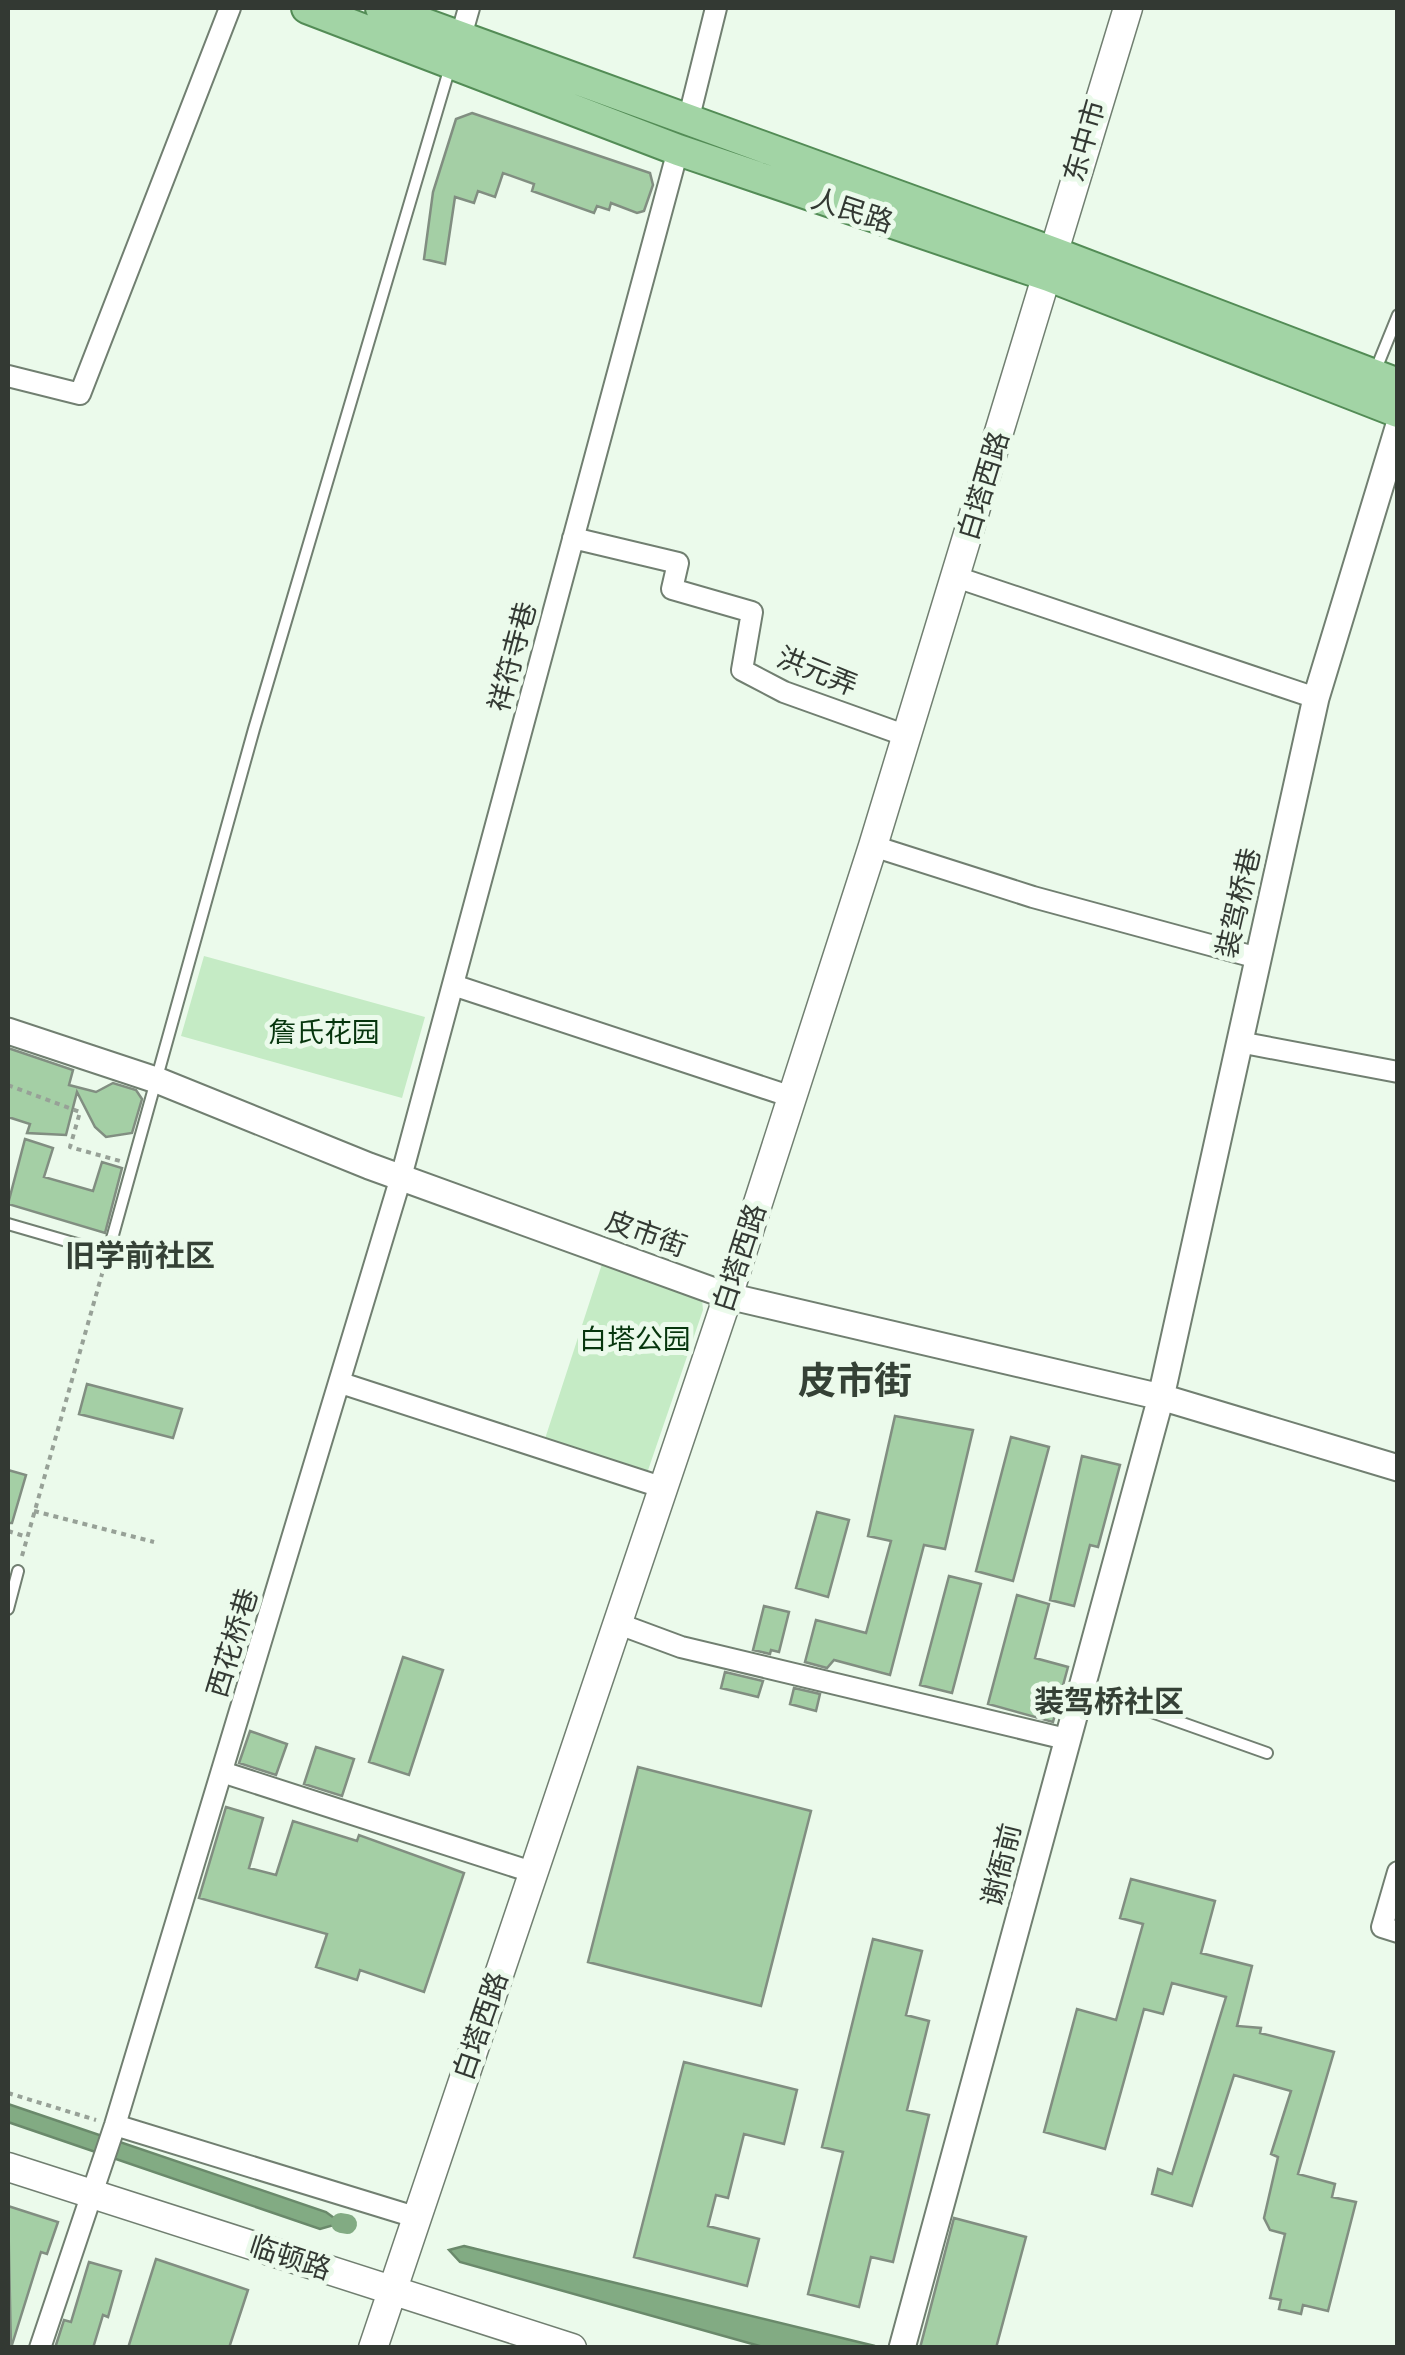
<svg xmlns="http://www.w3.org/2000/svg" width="1405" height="2355" font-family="'Varela Round','Noto Sans SC',sans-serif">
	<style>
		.green { fill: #c5ebc5 }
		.water { fill: #82ab83; stroke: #6a896b; stroke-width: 2.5 }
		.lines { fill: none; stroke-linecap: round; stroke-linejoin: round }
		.canal { stroke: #82ab83; stroke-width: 20 }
		.building { fill: #a4cfa5; stroke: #818e81; stroke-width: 2.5 }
		.service-casing { stroke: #717f71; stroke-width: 14 }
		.minor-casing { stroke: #717f71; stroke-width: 24 }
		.tertiary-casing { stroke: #717f71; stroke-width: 29 }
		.secondary-casing { stroke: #717f71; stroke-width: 31 }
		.primary-casing { stroke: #538c56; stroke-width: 34 }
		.path { stroke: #97a197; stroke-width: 4; stroke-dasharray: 5 5; stroke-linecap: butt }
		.service { stroke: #fff; stroke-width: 10 }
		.minor { stroke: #fff; stroke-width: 20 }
		.tertiary { stroke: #fff; stroke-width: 25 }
		.secondary { stroke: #fff; stroke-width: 28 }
		.primary { stroke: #a2d4a5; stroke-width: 30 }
		.labels { text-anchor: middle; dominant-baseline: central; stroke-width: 10; stroke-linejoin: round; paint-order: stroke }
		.street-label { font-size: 28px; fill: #333933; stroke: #ebfaeb }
		.park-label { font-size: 28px; fill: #06350d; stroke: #ebfaeb }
		.neighbourhood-label { font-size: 30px; font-weight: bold; fill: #354136; stroke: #ebfaeb }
		.district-label { font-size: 38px; font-weight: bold; fill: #354136; stroke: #ebfaeb }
	</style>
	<rect width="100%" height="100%" fill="#ebfaeb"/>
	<path class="green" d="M204,956L425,1017L402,1098L181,1036Z
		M602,1264L702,1299L703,1310L644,1482L542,1448Z"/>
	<path class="water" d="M8,2104L326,2212L341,2223L320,2229L8,2122Z
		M464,2246L875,2346L763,2347L460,2262L449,2250Z"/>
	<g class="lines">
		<path class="canal" d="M341,2223L347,2224"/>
	</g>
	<path class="building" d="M472,113L650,173L653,185L644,211L637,213L611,203L609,210L597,206L594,213L532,191L534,184L503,173L495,197L478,191L474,203L455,197L445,264L424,259L433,192L456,119Z
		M8,1048L73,1070L69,1085L96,1092L113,1083L136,1090L142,1099L132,1133L106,1137L95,1127L77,1092L66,1135L27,1133L30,1124L8,1117Z
		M25,1139L53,1148L44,1177L93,1191L102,1162L122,1168L105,1233L8,1204Z
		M87,1384L182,1409L173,1438L79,1414Z
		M895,1416L973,1430L945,1549L924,1545L890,1675L834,1660L827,1668L805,1662L816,1620L866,1633L891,1541L868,1536Z
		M1011,1437L1049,1447L1013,1581L976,1571Z
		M1082,1456L1120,1465L1098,1547L1090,1545L1074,1606L1050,1600Z
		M8,1470L26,1475L12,1523H8Z
		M817,1512L849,1520L828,1597L796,1588Z
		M949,1576L981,1584L952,1693L920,1685Z
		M1017,1595L1049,1604L1035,1658L1068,1667L1053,1722L988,1704Z
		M764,1606L789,1612L779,1652L771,1650L770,1654L753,1650Z
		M403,1657L443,1670L409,1775L369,1762Z
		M725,1672L763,1681L758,1697L721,1688Z
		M794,1688L820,1694L816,1711L790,1704Z
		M250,1731L287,1744L276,1775L239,1763Z
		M316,1747L354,1759L342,1796L304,1784Z
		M638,1767L811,1811L761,2006L588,1962Z
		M226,1807L263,1818L249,1868L276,1875L293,1821L357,1841L359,1835L464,1873L424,1992L360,1970L357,1980L316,1967L327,1934L199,1898Z
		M1131,1879L1215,1901L1201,1953L1252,1966L1237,2026L1261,2028L1260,2033L1334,2052L1298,2174L1335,2184L1332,2197L1356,2202L1328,2311L1303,2305L1301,2314L1279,2309L1281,2300L1270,2298L1285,2234L1270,2230L1264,2218L1278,2157L1271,2154L1291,2091L1234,2075L1192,2206L1152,2194L1158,2169L1172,2174L1226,1997L1172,1983L1163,2014L1144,2009L1105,2149L1044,2132L1077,2009L1116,2020L1143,1924L1120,1918Z
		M873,1939L922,1951L906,2015L929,2021L907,2110L929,2115L893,2262L871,2257L859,2307L808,2294L843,2152L822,2147Z
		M684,2062L797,2090L784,2144L744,2134L728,2198L716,2195L708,2226L759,2239L747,2286L634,2257Z
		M8,2206L58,2222L47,2254L41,2252L11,2348Z
		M954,2218L1026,2237L996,2348H920Z
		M156,2259L248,2290L229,2348H128Z
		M89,2262L121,2271L108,2317L103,2315L93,2348H55L64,2320L71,2322Z"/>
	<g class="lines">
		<defs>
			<path id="service" d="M1376,369L1398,315
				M8,1224L108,1253L254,729L450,67
				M8,1609L18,1571
				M1084,1688L1267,1753"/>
			<path id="minor" d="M461,36L469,8
				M688,121L716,8
				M8,376L80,394L230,8
				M573,538L678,563L672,589L752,612L742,670L784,692L907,736
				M956,577L1316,698
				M873,846L1033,897L1258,958
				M453,985L792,1097
				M1239,1042L1398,1072
				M341,1383L664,1488
				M619,1624L681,1647L1066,1739
				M222,1772L535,1873
				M1398,1872L1382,1927L1398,1932
				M115,2125L415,2217
				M40,2348L115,2125L401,1177L678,150"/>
			<path id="tertiary" d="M8,1031L159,1081L369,1166L728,1296L1161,1397L1398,1468
				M902,2348L1161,1397L1316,698L1398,428"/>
			<path id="secondary" d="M8,2167L572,2348
				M373,2348L728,1296L873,846L1128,8"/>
			<path id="primary" d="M307,8L678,150L1049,276L1398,412
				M381,8L1055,253L1398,384"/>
		</defs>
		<use href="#service" class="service-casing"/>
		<use href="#minor" class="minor-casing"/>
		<use href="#tertiary" class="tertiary-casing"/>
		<use href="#secondary" class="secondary-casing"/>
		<use href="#primary" class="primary-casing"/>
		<path class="path" d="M8,1085L80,1112L70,1147L120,1161
			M34,1511L154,1542
			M8,1531L27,1537
			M22,1556L104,1267
			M8,2093L96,2120"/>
		<use href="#service" class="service"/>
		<use href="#minor" class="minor"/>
		<use href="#tertiary" class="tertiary"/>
		<use href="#secondary" class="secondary"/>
		<use href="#primary" class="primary"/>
	</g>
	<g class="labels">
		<g class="street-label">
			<text transform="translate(1085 141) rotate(-74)">东中市</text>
			<text transform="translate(852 211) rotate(18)">人民路</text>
			<text transform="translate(984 486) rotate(-73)">白塔西路</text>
			<text transform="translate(513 657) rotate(-75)">祥符寺巷</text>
			<text transform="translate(817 672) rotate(22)">洪元弄</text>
			<text transform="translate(1239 903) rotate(-77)">装驾桥巷</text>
			<text transform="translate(646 1234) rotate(20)">皮市街</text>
			<text transform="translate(740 1258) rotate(-72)">白塔西路</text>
			<text transform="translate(233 1643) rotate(-73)">西花桥巷</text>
			<text transform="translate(1002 1865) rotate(-76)">谢衙前</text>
			<text transform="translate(481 2026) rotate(-71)">白塔西路</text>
			<text transform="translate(290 2258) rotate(18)">临顿路</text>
		</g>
		<g class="park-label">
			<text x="324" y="1033">詹氏花园</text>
			<text x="635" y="1340">白塔公园</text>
		</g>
		<g class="neighbourhood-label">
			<text x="140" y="1256">旧学前社区</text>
			<text x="1109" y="1702">装驾桥社区</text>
		</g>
		<g class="district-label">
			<text x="855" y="1382">皮市街</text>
		</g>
	</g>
	<rect width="1405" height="2355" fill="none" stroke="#333933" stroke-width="20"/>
</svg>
